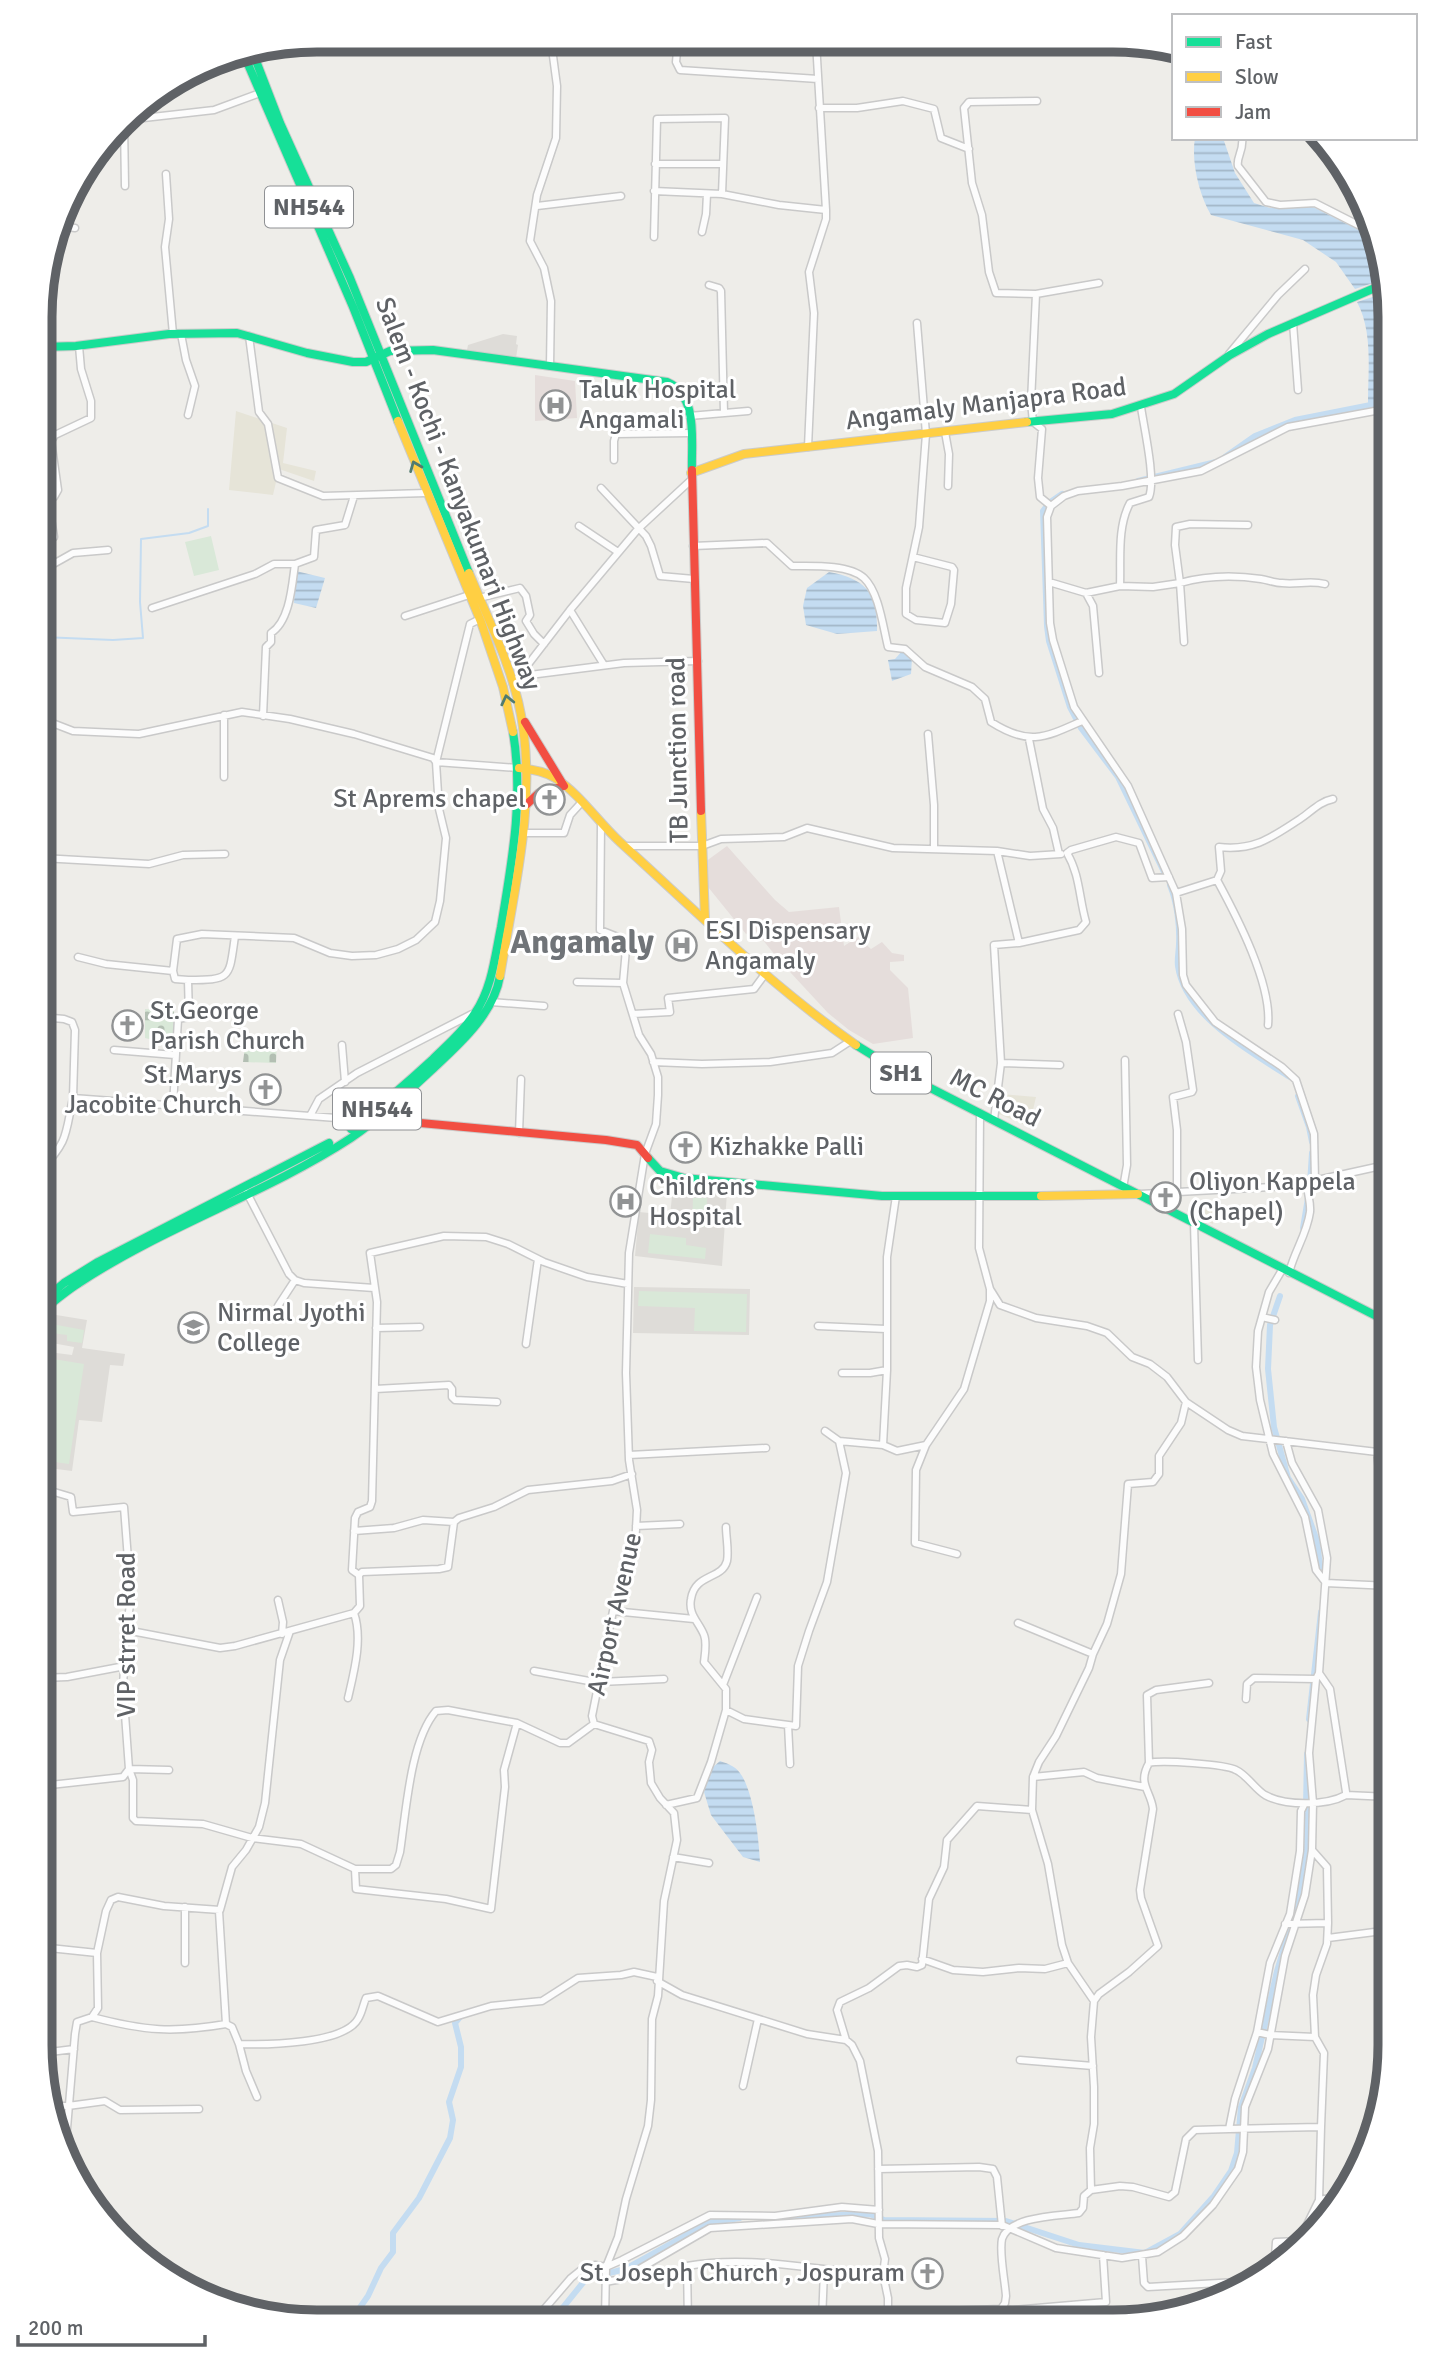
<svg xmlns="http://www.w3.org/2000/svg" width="1431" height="2363" font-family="Signika,sans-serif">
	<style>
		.commercial { fill: #e6e4d8 }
		.education { fill: #dedcd8 }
		.medical { fill: #e5dddb }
		.cemetery { fill: url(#cemetery-stones) }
		.park { fill: #d9e8d8 }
		.water { fill: url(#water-rules) }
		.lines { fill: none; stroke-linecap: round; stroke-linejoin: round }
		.stream { stroke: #c4dcf1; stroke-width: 2 }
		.canal { stroke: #c4dcf1; stroke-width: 6 }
		.street-casing { stroke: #c9c9c9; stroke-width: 9 }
		.fast-casing { stroke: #cbcbca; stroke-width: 10 }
		.slow-casing { stroke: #cbcbca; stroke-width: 10 }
		.jam-casing { stroke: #cbcbca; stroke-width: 10 }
		.street { stroke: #fcfcfc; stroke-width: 6 }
		.fast { stroke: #16e098; stroke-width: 8 }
		.slow { stroke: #ffcf43; stroke-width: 8 }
		.jam { stroke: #f24e42; stroke-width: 8 }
		.oneway { stroke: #507b70 }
		.labels { text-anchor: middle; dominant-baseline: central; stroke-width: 6; stroke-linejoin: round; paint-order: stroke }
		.shield { fill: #fff; stroke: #8f9194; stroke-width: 2 }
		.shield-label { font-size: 24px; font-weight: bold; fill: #5f6266 }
		.poi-label { font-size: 26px; fill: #5f6266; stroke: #fff; text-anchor: start }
		.street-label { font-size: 26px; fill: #5f6266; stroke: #fff }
		.district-label { font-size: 33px; font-weight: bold; fill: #707478; stroke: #fff }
		.rim { fill: none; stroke: #5f6266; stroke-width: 9 }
	</style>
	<defs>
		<pattern id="cemetery-stones" width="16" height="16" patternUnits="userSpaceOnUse" patternTransform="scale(1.75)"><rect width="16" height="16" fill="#d9e8d8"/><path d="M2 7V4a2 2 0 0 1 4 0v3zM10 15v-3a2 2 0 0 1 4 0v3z" fill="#b3bfb3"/></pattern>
		<pattern id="water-rules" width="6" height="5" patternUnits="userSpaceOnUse" patternTransform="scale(1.75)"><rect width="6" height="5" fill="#c4dcf1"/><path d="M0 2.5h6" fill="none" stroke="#a2b6c7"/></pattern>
	</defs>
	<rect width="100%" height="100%" fill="#eeede9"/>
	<path class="commercial" d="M236,411L287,428L283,463L316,471L314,481L279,469L273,495L229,490Z
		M1002,1094L1036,1097L1029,1127L999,1114Z
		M1189,1205L1216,1212L1213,1224L1187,1211Z"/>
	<path class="education" d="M503,334L517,336L516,344L518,345L516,358L467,350L468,345Z
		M673,1187L727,1192L722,1266L635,1256L639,1212L670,1215Z
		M634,1287L750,1289L749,1335L633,1333Z
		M44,1313L87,1320L82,1348L125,1354L123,1366L110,1365L102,1422L79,1420L72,1471L41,1467V1351L72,1355L74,1347L41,1341Z"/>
	<path class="medical" d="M535,375L575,381L577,418L535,421Z
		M727,846L775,900L789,912L839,907L844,946L858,937L871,949L882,942L892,953L904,955V961L890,962V970L908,988L913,1038L873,1044L849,1030L828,1013L790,972H786L774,960L775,955L754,929L746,934L704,882L705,862Z"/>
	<path class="cemetery" d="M145,1009L174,1011L173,1045L145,1038Z
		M246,1039L277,1041L276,1063L243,1062Z"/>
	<path class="park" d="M211,536L219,570L194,576L185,542Z
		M693,1198H707L706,1227L692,1226Z
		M650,1234L686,1238V1245L706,1248L705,1259L648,1253Z
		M639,1291L747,1294L746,1332L694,1331L695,1308L638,1306Z
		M46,1323L84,1330L82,1343L67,1341V1335L44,1332Z
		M41,1357L84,1364L69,1464L41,1460Z"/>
	<path class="water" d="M1195,138H1223L1235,173L1254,203L1270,208L1308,206L1315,208L1363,232L1372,239L1377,249L1382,280L1355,289L1336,262L1303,240L1211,215C1199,194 1191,162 1195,138Z
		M1385,293L1391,318V398L1368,403C1368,370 1373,332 1357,302Z
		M296,571L325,578L316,608L294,603Z
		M829,572C866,579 878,593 877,631L837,634L806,625L803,606L807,588Z
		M902,651L912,658L911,674L892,681L888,660L895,659Z
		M720,1761C729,1764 737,1767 742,1776C754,1796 759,1839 760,1862L743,1857L711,1815L704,1792L712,1768Z"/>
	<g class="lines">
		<path class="stream" d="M42,637L113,640L143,638L140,602L141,539L189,533L208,526V509"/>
		<path class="canal" d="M1225,457L1255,436L1295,420L1391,401
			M1138,481L1216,462
			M1062,494L1049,503L1043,511L1047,626L1049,641L1070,707L1081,728L1118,777L1164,872
			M1170,885C1177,902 1180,926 1179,944C1179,951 1177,959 1178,966C1185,1016 1251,1052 1290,1077
			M1298,1096L1309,1127L1312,1142
			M1310,1184L1312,1153
			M1303,1228L1308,1198
			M1280,1296L1270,1325L1268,1369L1274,1427L1288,1478L1302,1499L1317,1541L1321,1576
			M1309,1719L1321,1612
			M785,2217L870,2214L884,2220L1006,2221L1079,2245L1145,2253L1180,2234L1214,2196L1231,2171L1237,2153L1241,2107L1255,2068L1277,1971L1294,1915L1305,1860L1307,1754
			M347,2321L356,2313L368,2296L381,2268L393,2252V2233L419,2198L450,2138L453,2120L449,2102L461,2067V2047L455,2023L460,2017
			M552,2321L586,2279L625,2269L708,2223L740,2218"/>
		<defs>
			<path id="street" d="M678,41L676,62L680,70L818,79
				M1037,101L969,102L964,108L972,183L982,215L989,272L996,293L1036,294L1099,283
				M819,108H857L903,101L934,109L941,138L969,149
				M126,120L214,110L260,93
				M124,123L125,186
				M1242,138C1244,151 1236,157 1238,166L1266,202L1280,205L1315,203L1374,233
				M655,164H723
				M166,174L169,219L165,247L173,334
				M654,191L722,194L779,205L826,210
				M537,206L621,196
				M60,226L75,228
				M702,232L706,214L707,194
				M654,237L657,119L725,118L722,194
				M709,285L719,288L721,291L724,413
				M1036,294L1031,402L1033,422L1042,429L1038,478L1040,497L1051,506
				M1293,323L1298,390
				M181,334L186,360L195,386L188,415
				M249,336L259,412L268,424L278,478L323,496L426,493
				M1229,354L1278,295L1305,269
				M550,366L551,301L544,268L530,241L537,195L556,138L557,86L551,41
				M689,416L748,411
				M945,432L949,454L948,486
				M808,447L814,313L809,272L826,219V210L816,42
				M614,460V441L616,434L690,433
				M601,488L646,536L651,546L660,576L694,579
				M48,500L54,537
				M42,501L54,497L58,490L51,441L55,435L91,418V401L81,369L79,346
				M579,526L618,552
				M693,546L767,543L792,566C811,566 849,564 864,578C879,592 883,627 888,647L905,649L925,667L972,687L985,699L991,722C1029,746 1044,738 1082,721
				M913,557L952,567L954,570L951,604L945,623L916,620L906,614V588L919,527L926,434L917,323
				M42,567H48L73,553L108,550
				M1049,582L1086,593L1120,586L1153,587L1180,583L1175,545L1176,527L1190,524L1248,525
				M1120,586C1121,559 1117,527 1130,503L1149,497C1156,479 1144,428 1141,407
				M1086,593L1093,606L1099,673
				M479,598L520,588L526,596L530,615L526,621L534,634L544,644
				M152,608L255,574L274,564H295
				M570,610L604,665
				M405,616L469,595
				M1184,642L1180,583C1205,576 1234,575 1261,579C1268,580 1275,583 1282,583C1297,585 1309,580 1325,584
				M522,676L624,663L698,661
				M513,684L570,610L638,529L690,481
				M224,715V777
				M263,716L266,647L271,642V633C290,621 292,585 295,564L314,557L316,530L345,525L354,496
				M42,719L73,731L139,734L242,712L290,719L354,734L433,758L436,762L518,768
				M928,734L934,805V848
				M1029,739L1043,809L1053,828L1059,854
				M601,824L600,930L623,939L626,949L623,983L639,1035L651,1054L658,1077V1095L656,1124L645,1154L629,1253L626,1373L629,1460L637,1510L635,1548L628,1574L613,1611L592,1716L594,1724L649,1741L652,1750L649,1762L651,1783L660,1798L674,1813L677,1840L664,1901L658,1996L652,2019L651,2100L648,2126L626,2199L618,2237L606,2267L605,2321
				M523,833H564L570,815L581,803
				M626,846H702L721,839L784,837L807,828L893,848L997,851L1019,943L1079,930L1086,922C1079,898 1080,875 1067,853L1071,850L1116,837L1139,843L1152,878L1169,877
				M997,851L1030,856L1061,854
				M42,858L149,864L183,855L225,854
				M1217,880L1221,871L1219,847C1255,851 1272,837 1300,819C1312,811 1319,802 1333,799
				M1217,880C1237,917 1272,984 1268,1025
				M1176,893L1217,880
				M78,957L106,964L173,971L177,939L202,934L294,938L330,953L352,956L376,955L398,949L416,940L435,922L440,901L446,838L439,809L436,762L470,624L480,619
				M188,980C232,980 229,978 235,936
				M577,982L623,983
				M491,1002L544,1006
				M633,1014L670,1012L668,998L754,989L765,974
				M42,1017L64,1019L72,1022L75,1030L73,1098
				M342,1045L345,1082
				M114,1050L175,1055
				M653,1062L702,1064L770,1062L832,1053L849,1042
				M1001,1063L1060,1065
				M173,1106L178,1019L189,1017L188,980L175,979L173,971
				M311,1114L319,1099L357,1073L472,1014
				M994,1120L1001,1063L994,945L1019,943
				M519,1133L521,1079
				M41,1170C69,1140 65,1135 73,1098L363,1120
				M1315,1180L1314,1134L1296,1080L1282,1067L1215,1022L1186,985L1183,975L1182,929L1176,893L1128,786L1074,707L1053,640L1050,623L1047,517L1051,506L1064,496L1078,491L1122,486L1201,471L1288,427L1391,408
				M1123,1188L1127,1165L1125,1060
				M1177,1191V1130L1173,1097L1192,1092L1193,1090L1186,1042L1178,1014
				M247,1193L289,1274L295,1280L304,1283L374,1288
				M1140,1194L1290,1186L1390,1164
				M1194,1224L1198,1360
				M1282,1270L1269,1292L1258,1331L1256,1367L1260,1400L1273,1454L1305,1517L1316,1570L1326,1583L1390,1586
				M1289,1273C1294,1252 1307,1234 1310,1212C1311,1202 1307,1193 1307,1183
				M990,1289L1000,1305L1036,1318L1087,1326L1107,1333L1132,1357L1150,1364L1167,1377L1186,1402L1228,1430L1242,1436L1377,1452L1384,1439L1390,1438
				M278,1306L295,1280
				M1262,1317L1275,1320
				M818,1326L886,1329
				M376,1328L420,1327
				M526,1344L538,1259
				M842,1373H870L887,1370V1257L896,1196
				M375,1389L449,1385L452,1389V1397L455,1400L497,1402
				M839,1441L883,1445L897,1451L926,1445L964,1389L990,1301V1289L979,1248L980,1113
				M883,1445L887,1370
				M926,1445L916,1470L915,1543L957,1554
				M1377,1452L1381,1489L1390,1492
				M629,1455L766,1448
				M636,1526L680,1524
				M726,1527C726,1537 729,1551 727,1561C722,1580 695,1573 691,1599C688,1615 699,1622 704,1635C707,1642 705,1654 704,1662L726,1689V1710L744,1719L796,1726L798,1666L809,1631L827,1582L846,1473L839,1441L825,1431
				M354,1531L394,1528L423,1520L454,1522
				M359,1575L352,1570L355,1518L358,1512L370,1507L372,1501L377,1302L370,1253L444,1236L486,1237L508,1244L544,1262L587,1277L628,1284
				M278,1600L283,1622L282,1634
				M613,1611L694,1619
				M1018,1623L1093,1654
				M126,1630L220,1648L235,1646L354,1613L360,1606L359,1575L362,1572L439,1569L448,1567L454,1522L459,1518L494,1507L528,1490L612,1481L632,1474
				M534,1671L600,1683
				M41,1678L67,1677L125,1666
				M600,1682L664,1679
				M723,1685L757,1597
				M348,1698C354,1672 363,1639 354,1613
				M1246,1699L1247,1684L1254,1678L1316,1679
				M788,1725L790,1764
				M1149,1763C1161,1760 1225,1764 1236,1770C1247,1775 1255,1789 1265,1795C1285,1806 1326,1806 1346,1795V1792L1330,1689L1319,1673
				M169,1770L129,1769L133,1780V1818L136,1821L203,1824L252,1838L301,1844L355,1869H391L396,1865L400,1852C406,1813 410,1741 436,1711L448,1710L517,1723L560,1743H568L594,1724
				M1033,1777L1084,1772L1097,1778L1145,1787
				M41,1786L123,1777L129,1769L123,1687L126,1630L131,1599L124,1507L73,1512L71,1497L41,1488
				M1346,1795L1390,1797
				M666,1805L697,1798L711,1762L726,1710
				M1312,1850L1327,1867L1328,1923
				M673,1857L709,1863
				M355,1869L356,1889L446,1899L491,1909L505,1787L504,1770L517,1723
				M219,1911L226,2024
				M1285,1924L1328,1923L1327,1944L1316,1975L1313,1995L1315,2037L1324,2053L1321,2127
				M1328,1938L1390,1930
				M40,1947L97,1953
				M922,1959L953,1970L983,1972L1019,1968L1045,1969L1068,1963L1094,2001
				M185,1963V1907
				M1068,1963L1062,1945L1048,1864L1032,1810L1033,1777L1039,1762L1056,1736L1089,1668L1093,1654L1107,1624L1121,1574L1128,1484L1153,1482L1159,1474V1456L1181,1423L1186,1402
				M657,1981L682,1995L807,2034L846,2040L852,2045L860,2061L878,2151L879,2238L885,2259L883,2274L888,2298V2322
				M92,2017C145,2031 173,2033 226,2024L232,2027L239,2044C266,2045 344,2044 358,2019C362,2013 363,2005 366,1998L378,1996L438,2022L491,2006L542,2001L578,1978L621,1975L634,1972L657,1977
				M1257,2032L1270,2035L1315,2037
				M846,2040L837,2010L840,2002L869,1988L899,1966L907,1965L917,1967L922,1965L929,1899L944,1867L947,1840L977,1806L1032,1810
				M239,2044L246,2071L257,2097
				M42,2053L74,2049
				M1020,2060L1093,2066
				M743,2086L758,2019
				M52,2106H68L105,2101L120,2110L199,2109
				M1229,2129L1321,2127L1319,2200L1343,2196
				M878,2169L979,2167L993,2169L997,2177L1002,2226
				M73,2172L72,2154L66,2140L75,2034L77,2022L92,2017L98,2008L97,1953L106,1911L111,1900L118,1897L164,1906L220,1910L232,1867L246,1850L259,1827L265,1803L280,1660L290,1631
				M1091,2190L1090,2148L1094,2124V2087L1091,2037L1094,2001L1099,1994L1129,1972L1158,1946L1141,1898L1140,1890L1153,1809C1151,1791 1137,1784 1149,1763L1147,1695L1156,1690L1209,1683
				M1142,2256L1144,2283L1148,2287L1255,2281
				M1274,2270L1276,2242L1299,2241L1319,2200
				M605,2282L622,2279L710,2228L852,2219L878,2224L1002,2225L1056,2248L1122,2258L1158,2252L1183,2236L1213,2205L1238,2169L1243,2152L1245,2107L1268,2049L1285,1956L1305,1895L1312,1850L1313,1803L1309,1753L1316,1679L1319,1673L1327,1558L1318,1510L1292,1463L1286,1441
				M1001,2309L1012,2310L1106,2302L1103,2255
				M889,2313L1001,2309L1005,2303L1006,2296C1005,2281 999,2253 1002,2239C1009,2216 1058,2216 1079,2213L1083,2208L1084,2196L1091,2190L1120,2186L1133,2187L1169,2197L1175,2192L1186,2139L1195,2130L1229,2129L1235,2099L1257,2032L1270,1963L1290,1914L1300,1851L1301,1811L1304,1805
				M534,2321L571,2278L581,2270L595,2265L606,2267L622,2260L710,2215L775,2216L842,2207L879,2210
				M688,2322L687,2266C753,2254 817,2272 883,2274
				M822,2322L824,2270
				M994,2322L995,2311"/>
			<path id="fast" d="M253,53L280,123L350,278L469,573
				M244,55L353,307L398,421
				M42,347L76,346L169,334L237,333L307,353L353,362H366L390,351L433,350L667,382C699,396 691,441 692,470
				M1027,422L1112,414L1174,394L1230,355L1268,334L1384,284
				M856,1045L903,1074L1390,1323
				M351,1129C379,1107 406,1084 432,1060C447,1045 464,1031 475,1013C492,988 495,956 501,927C512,861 524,798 513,732
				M648,1158L660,1171L684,1178L882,1196H1041
				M41,1302L64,1283L98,1262L329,1143
				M41,1312C53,1302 66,1291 79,1283C165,1226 265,1194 351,1138C382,1117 410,1090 437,1065C463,1041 494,1012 500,976"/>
			<path id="slow" d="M398,421L481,622L503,687L513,732
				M691,473L744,454L1027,422
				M469,573C488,619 512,666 521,715C537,802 514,890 500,976
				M519,768C531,769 544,771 555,778C580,794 598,822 620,842C697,912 770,985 856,1045
				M701,811L705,920
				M1041,1196L1138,1194"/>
			<path id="jam" d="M692,470L701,811
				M525,722L564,786L539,793L527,804
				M377,1119L606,1140L637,1145L648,1158"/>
		</defs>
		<use href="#street" class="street-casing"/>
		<use href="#fast" class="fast-casing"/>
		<use href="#slow" class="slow-casing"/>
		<use href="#jam" class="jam-casing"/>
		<use href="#street" class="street"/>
		<use href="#fast" class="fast"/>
		<use href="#slow" class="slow"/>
		<use href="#jam" class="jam"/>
	</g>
	<defs><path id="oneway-chevron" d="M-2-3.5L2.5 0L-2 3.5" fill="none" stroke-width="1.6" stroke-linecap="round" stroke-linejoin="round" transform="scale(1.75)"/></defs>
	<g class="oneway">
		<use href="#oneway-chevron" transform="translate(415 466) rotate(-112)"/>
		<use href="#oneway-chevron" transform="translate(507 700) rotate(-103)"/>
	</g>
	<defs>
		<symbol id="hospital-ring" viewBox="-11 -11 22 22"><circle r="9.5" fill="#fff" stroke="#919394" stroke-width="1.5"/><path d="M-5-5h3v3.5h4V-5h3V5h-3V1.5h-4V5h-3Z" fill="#919394"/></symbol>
		<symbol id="church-ring" viewBox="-11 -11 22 22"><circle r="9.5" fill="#fff" stroke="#919394" stroke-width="1.5"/><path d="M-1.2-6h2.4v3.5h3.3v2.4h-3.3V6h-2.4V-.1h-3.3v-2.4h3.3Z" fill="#919394"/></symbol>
		<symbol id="university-ring" viewBox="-11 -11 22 22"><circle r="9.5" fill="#fff" stroke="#919394" stroke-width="1.5"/><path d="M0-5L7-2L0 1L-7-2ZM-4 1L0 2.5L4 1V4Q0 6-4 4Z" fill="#919394"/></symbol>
	</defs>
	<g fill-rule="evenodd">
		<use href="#hospital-ring" x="538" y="388" width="35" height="35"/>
		<use href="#church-ring" x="532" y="782" width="35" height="35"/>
		<use href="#hospital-ring" x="664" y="928" width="35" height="35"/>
		<use href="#church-ring" x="110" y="1008" width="35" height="35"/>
		<use href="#church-ring" x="248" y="1072" width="35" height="35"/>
		<use href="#church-ring" x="668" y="1130" width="35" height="35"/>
		<use href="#church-ring" x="1148" y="1180" width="35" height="35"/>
		<use href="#hospital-ring" x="608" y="1184" width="35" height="35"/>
		<use href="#university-ring" x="176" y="1310" width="35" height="35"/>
		<use href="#church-ring" x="910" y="2256" width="35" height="35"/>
	</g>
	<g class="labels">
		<g class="shield">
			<rect x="265" y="186.5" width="88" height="41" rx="5"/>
			<rect x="871" y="1052.5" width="60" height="41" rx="5"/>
			<rect x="333" y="1088.5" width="88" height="41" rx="5"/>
		</g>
		<g class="shield-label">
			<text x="309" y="207">NH544</text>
			<text x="901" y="1073">SH1</text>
			<text x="377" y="1109">NH544</text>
		</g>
		<g class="poi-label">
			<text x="579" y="390">Taluk Hospital<tspan x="579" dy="30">Angamali</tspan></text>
			<text x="526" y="799" text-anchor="end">St Aprems chapel</text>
			<text x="705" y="931">ESI Dispensary<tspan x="705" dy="30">Angamaly</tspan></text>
			<text x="150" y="1011">St.George<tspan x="150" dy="30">Parish Church</tspan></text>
			<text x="242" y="1075" text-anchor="end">St.Marys<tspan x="242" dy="30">Jacobite Church</tspan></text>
			<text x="709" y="1147">Kizhakke Palli</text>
			<text x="1189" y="1182">Oliyon Kappela<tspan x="1189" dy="30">(Chapel)</tspan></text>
			<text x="649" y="1187">Childrens<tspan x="649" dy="30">Hospital</tspan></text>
			<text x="217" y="1313">Nirmal Jyothi<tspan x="217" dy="30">College</tspan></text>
			<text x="905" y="2273" text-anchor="end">St. Joseph Church , Jospuram</text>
		</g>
		<g class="street-label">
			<text transform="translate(986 404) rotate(-7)">Angamaly Manjapra Road</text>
			<text transform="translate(458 494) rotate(69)">Salem - Kochi - Kanyakumari Highway</text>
			<text transform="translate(678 750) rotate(-91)">TB Junction road</text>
			<text transform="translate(995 1098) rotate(27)">MC Road</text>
			<text transform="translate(615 1614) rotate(-77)">Airport Avenue</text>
			<text transform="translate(127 1635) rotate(-90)">VIP strret Road</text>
		</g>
		<g class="district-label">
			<text x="582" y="942">Angamaly</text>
		</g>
	</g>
	<path d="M0 0H1431V2363H0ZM317 52H1113A265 265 0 0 1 1378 317V2045A265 265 0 0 1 1113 2310H317A265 265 0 0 1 52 2045V317A265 265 0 0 1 317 52Z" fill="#fff" fill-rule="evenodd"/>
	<path class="rim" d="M317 52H1113A265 265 0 0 1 1378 317V2045A265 265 0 0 1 1113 2310H317A265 265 0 0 1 52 2045V317A265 265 0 0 1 317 52Z"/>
	<rect x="1172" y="14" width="245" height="126" fill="#ffffff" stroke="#bfc0c2" stroke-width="2"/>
	<rect x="1186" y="37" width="35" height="10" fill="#16e098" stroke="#bfc0c2" stroke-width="2"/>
	<text x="1235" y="49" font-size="21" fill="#5f6266">Fast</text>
	<rect x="1186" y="72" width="35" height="10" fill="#ffcf43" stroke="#bfc0c2" stroke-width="2"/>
	<text x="1235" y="84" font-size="21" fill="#5f6266">Slow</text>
	<rect x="1186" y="107" width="35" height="10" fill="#f24e42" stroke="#bfc0c2" stroke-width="2"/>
	<text x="1235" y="119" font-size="21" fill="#5f6266">Jam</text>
	<path d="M18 2335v10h187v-10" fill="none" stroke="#5f6266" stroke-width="3.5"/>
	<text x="28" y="2335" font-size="21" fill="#5f6266" stroke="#ffffff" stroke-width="5" paint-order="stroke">200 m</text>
</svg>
